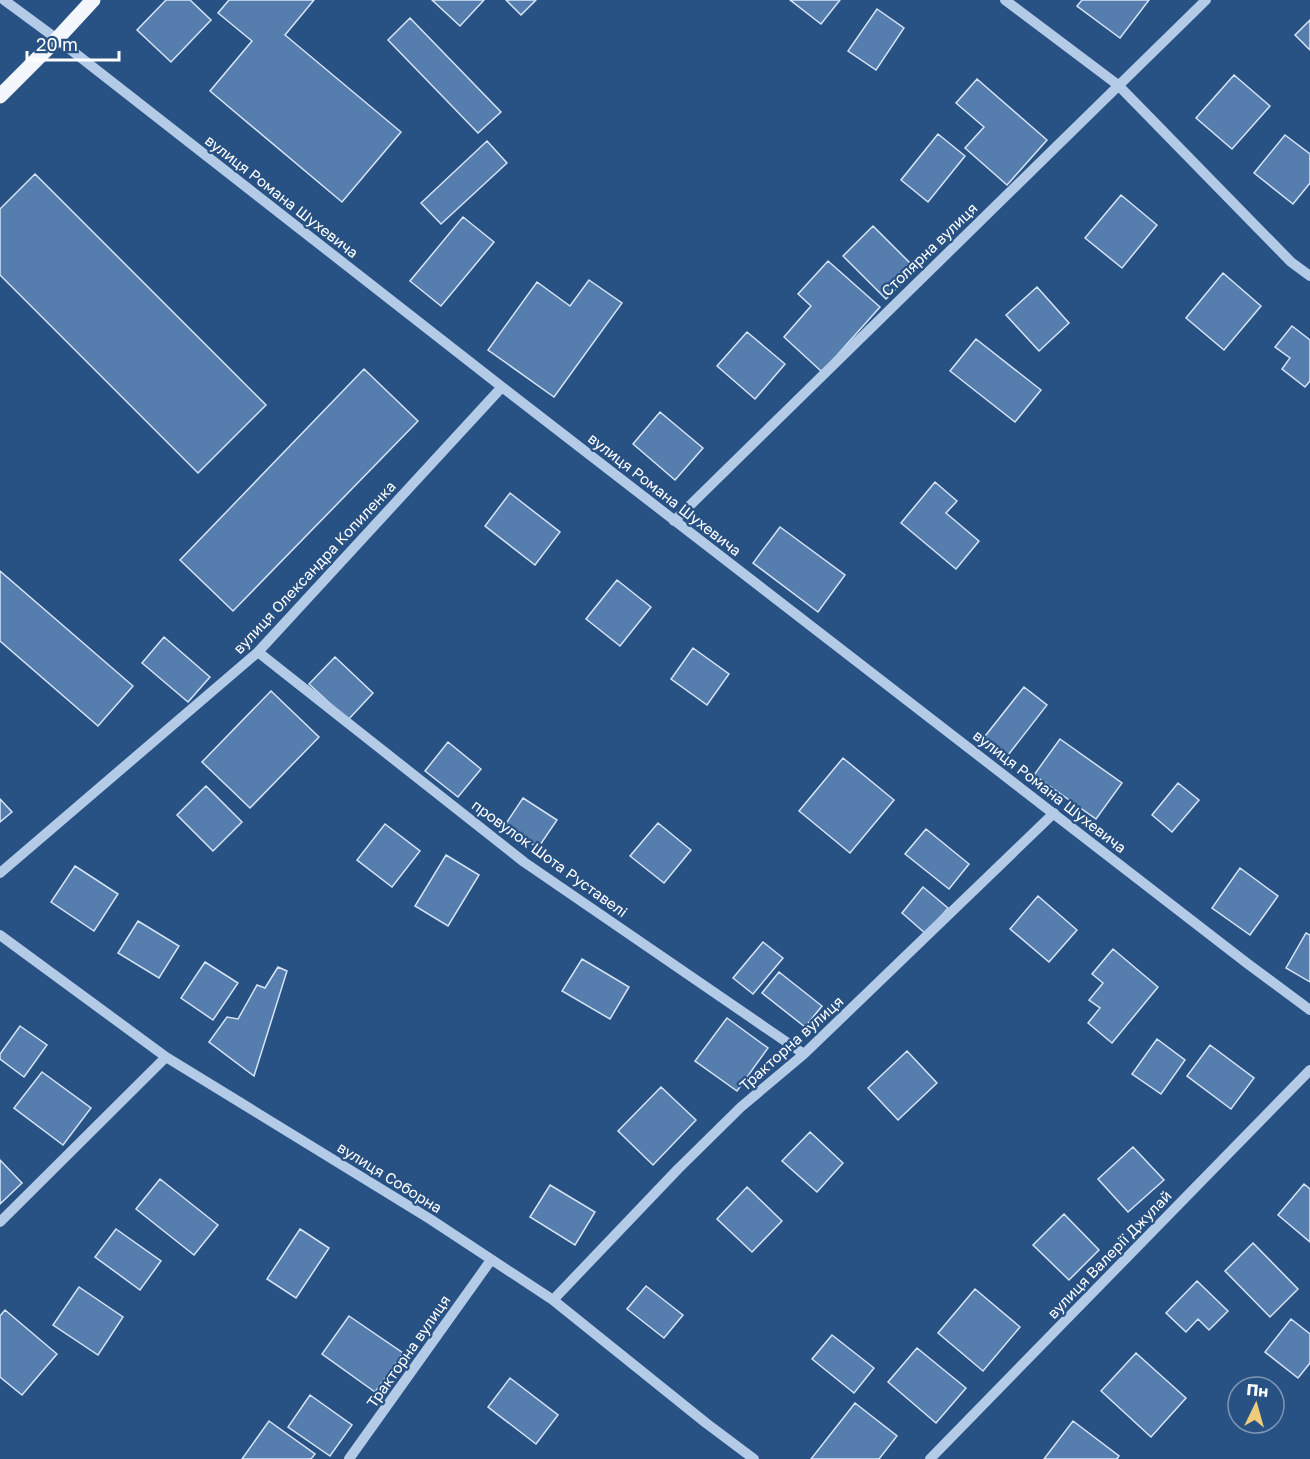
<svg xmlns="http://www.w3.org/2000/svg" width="1310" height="1459" font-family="'Golos Text',sans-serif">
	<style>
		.building { fill: #557dad; stroke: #d6e5f6; stroke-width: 1.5 }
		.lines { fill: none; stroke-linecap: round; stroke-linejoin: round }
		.minor { stroke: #b3cbe7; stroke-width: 10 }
		.major { stroke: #f4f8fe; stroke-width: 15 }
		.labels { text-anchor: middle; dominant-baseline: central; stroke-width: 4.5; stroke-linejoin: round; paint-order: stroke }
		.street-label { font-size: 15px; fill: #fff; stroke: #285184 }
	</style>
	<rect width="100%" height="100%" fill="#285184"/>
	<path class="building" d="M166,0H190L211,20L171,62L137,30Z
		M229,0H314L285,35L401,132L342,202L210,91L252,41L218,13Z
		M432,0H484L460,26Z
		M506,0H536L521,15Z
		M790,0H840L821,24Z
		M1082,0H1149L1120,38L1077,6Z
		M877,9L904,28L876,70L848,51Z
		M410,18L501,112L478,133L388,40Z
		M1310,20V50L1295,35Z
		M1234,75L1270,106L1232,149L1196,118Z
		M977,79L1047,140L1007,185L965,148L984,127L956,103Z
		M938,134L965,156L928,202L901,180Z
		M1285,135L1310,154V183L1293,204L1254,173Z
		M487,141L507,163L441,224L421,203Z
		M35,174L266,405L198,473L0,275V209Z
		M1121,195L1157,225L1122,268L1085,238Z
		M463,217L494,242L441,306L410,281Z
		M873,226L916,269L886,299L843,256Z
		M828,261L880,307L822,372L784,337L811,306L798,294Z
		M1223,273L1261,306L1224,350L1186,318Z
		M589,280L622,303L554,397L488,350L537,282L570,306Z
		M1037,287L1069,323L1039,351L1006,315Z
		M1292,326L1310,340V381L1305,387L1282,369L1290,358L1275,347Z
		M747,332L785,364L755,399L717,366Z
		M976,339L1041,390L1015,422L950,371Z
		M364,369L418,421L233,611L180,560Z
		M660,412L703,448L675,480L633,444Z
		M935,482L957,501L946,513L979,541L956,569L901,523Z
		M510,493L560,532L535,565L485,526Z
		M780,527L845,575L818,612L753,563Z
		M0,571L133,686L98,726L0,641Z
		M617,580L651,607L620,646L586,619Z
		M164,637L210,677L188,702L142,663Z
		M693,648L729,674L707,705L671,679Z
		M335,657L373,693L348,720L309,684Z
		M1024,687L1047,705L1005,759L982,740Z
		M271,691L319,737L250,808L202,762Z
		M1060,739L1122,783L1096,819L1034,775Z
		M448,742L481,769L458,797L425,771Z
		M843,758L894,800L850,853L799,811Z
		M1178,783L1199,800L1172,832L1152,815Z
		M206,786L242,822L213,851L177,815Z
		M523,798L557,820L538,848L505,825Z
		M0,799L12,812L0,822Z
		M658,823L691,850L664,883L630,856Z
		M385,824L420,851L392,887L357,860Z
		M926,829L969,864L949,889L905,854Z
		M446,855L479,875L448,926L415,906Z
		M75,866L118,894L94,931L51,902Z
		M1240,868L1278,896L1250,935L1212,908Z
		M923,887L948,908L926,934L902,913Z
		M1038,896L1077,930L1049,962L1010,929Z
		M138,921L179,946L159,978L118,953Z
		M1306,933L1310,935V982L1286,968Z
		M763,942L783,958L753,994L733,978Z
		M1113,949L1158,987L1112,1043L1088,1023L1100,1008L1089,1000L1103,983L1092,974Z
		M582,959L629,987L610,1019L562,991Z
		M205,962L238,983L213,1020L181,998Z
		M278,967L287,971L254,1076L209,1042L227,1017L238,1019L257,985L265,988Z
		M779,972L822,1006L805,1027L762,993Z
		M727,1018L768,1048L737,1091L695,1061Z
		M20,1026L47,1045L24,1077L0,1059V1054Z
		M1157,1039L1185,1060L1161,1094L1132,1074Z
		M1210,1045L1254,1078L1231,1109L1187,1076Z
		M907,1051L937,1083L898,1120L868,1088Z
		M42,1072L91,1108L63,1145L14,1108Z
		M661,1087L696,1120L653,1165L618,1131Z
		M810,1132L843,1163L817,1192L782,1161Z
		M1133,1147L1164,1180L1128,1212L1098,1179Z
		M0,1160L22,1183L0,1204Z
		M160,1179L218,1225L194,1255L136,1209Z
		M1304,1184L1310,1189V1242L1278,1215Z
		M550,1185L595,1212L575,1245L530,1217Z
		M747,1187L782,1221L752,1252L717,1219Z
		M1064,1214L1099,1250L1069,1280L1033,1245Z
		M116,1229L161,1261L140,1290L95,1257Z
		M300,1229L329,1248L296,1298L267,1279Z
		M1253,1243L1298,1289L1270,1317L1225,1271Z
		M1197,1281L1228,1311L1209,1330L1198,1319L1186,1332L1166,1313Z
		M646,1286L683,1315L664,1338L627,1309Z
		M79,1287L123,1317L98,1355L53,1325Z
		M975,1289L1020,1327L983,1371L938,1333Z
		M5,1310L57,1354L22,1395L0,1377V1316Z
		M349,1316L403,1353L375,1392L322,1354Z
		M1291,1319L1310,1334V1363L1298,1378L1265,1352Z
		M832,1335L874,1368L854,1393L812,1359Z
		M917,1348L966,1388L936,1423L888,1382Z
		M1136,1353L1186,1398L1151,1437L1101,1391Z
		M510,1378L558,1415L536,1444L488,1407Z
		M310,1395L352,1425L330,1456L288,1427Z
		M855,1403L897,1436L879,1459H811Z
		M269,1421L315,1454L311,1459H242Z
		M1073,1421L1119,1456L1117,1459H1044Z"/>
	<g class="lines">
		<path class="minor" d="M4,0L57,39L502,387L1248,964L1310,1010
			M1005,0L1118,85L1291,262L1310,276
			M674,521L1206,0
			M258,652L524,862L804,1054
			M0,873L258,652L502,387
			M0,935L166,1057L430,1219L553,1300L706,1423L754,1459
			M0,1222L166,1057
			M553,1300L678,1169L741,1107L804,1054L1054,813
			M349,1459L491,1260
			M930,1459L1310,1070"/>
		<path class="major" d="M0,96L57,39L93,0"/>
	</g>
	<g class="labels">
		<g class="street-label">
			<text transform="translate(282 196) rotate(38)">вулиця Романа Шухевича</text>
			<text transform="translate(929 249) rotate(-44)">Столярна вулиця</text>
			<text transform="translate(665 494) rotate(38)">вулиця Романа Шухевича</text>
			<text transform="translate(314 567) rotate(-47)">вулиця Олександра Копиленка</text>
			<text transform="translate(1050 791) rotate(38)">вулиця Романа Шухевича</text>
			<text transform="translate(550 858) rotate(36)">провулок Шота Руставелі</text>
			<text transform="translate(791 1043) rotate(-42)">Тракторна вулиця</text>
			<text transform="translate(390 1177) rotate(32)">вулиця Соборна</text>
			<text transform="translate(1109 1254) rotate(-46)">вулиця Валерії Джулай</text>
			<text transform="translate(408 1351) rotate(-55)">Тракторна вулиця</text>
		</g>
	</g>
	<g transform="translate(1256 1405) rotate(5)"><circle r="28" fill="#285184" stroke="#7e97b5" stroke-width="1.5"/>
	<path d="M0-4.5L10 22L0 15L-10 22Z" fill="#eecc79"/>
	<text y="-9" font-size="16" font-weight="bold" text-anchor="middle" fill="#ffffff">Пн</text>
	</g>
	<path d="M27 51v9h92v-9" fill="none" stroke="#ffffff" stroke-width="3"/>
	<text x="36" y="51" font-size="18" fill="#ffffff" stroke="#285184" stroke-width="4.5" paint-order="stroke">20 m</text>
</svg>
